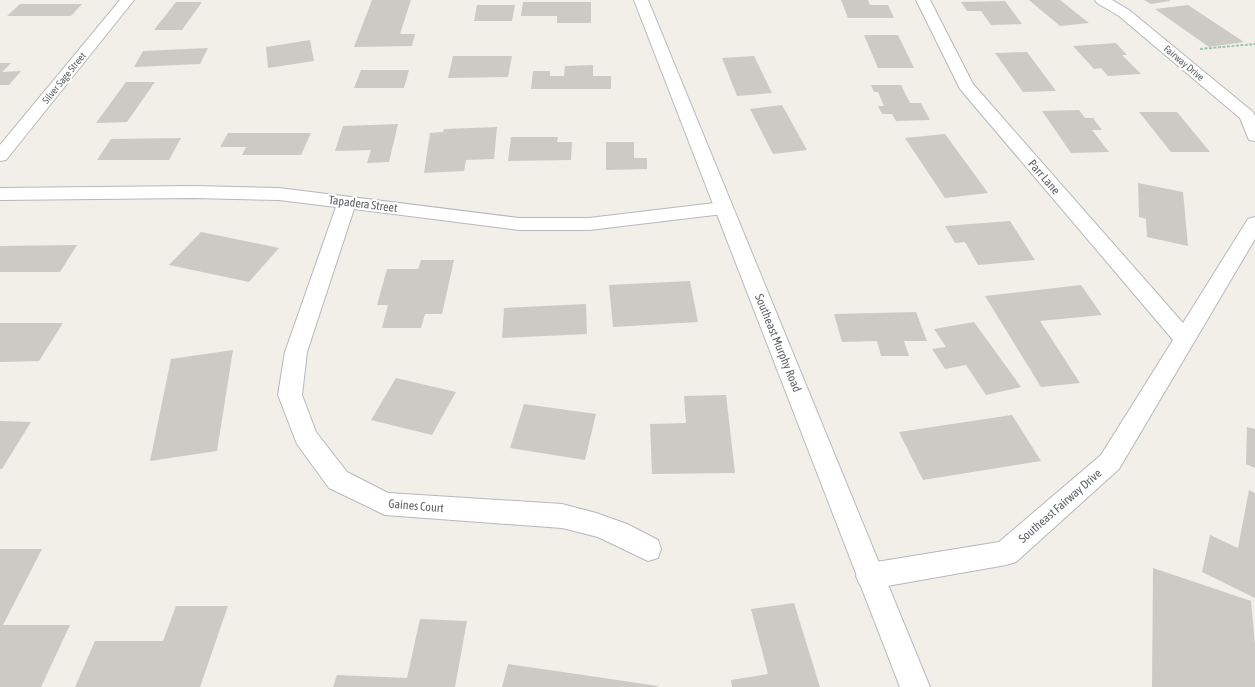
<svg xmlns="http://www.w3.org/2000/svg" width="1255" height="687" font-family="'Asap Condensed',sans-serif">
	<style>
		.building { fill: #cccac5 }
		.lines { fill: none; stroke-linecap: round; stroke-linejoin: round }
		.street-casing { stroke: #b5b8bc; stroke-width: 2 }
		.secondary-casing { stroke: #b6babf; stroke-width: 2 }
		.path { stroke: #9cc7a9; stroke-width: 2; stroke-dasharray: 3 1.5; stroke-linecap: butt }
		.street { fill: #fff; fill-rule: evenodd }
		.secondary { fill: #fff; fill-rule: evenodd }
		.labels { text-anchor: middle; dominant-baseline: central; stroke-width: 4; stroke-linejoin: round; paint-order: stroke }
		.far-street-label { font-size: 10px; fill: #5f6368; stroke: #fff }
		.street-label { font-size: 12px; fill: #5f6368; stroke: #fff }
	</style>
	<rect width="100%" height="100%" fill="#f1efe8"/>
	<path class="building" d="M372,0H411L400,34H415L412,46L354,47Z
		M841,0H868L870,5H888L894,18H848Z
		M1029,0H1060L1089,23L1060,26Z
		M1144,0H1170V1L1151,4Z
		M1005,1L1022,24L991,25L981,11H967L961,2Z
		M176,2H202L182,30H154Z
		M523,2H591V23H557V16H521Z
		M20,4H82L71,16H7Z
		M477,5H515L512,21H474Z
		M1188,5L1244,42L1209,47L1155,9Z
		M864,35H898L914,68H878Z
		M310,40L314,61L268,68L266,47Z
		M1116,43L1127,55H1122L1141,74L1108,76L1101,68L1094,69L1073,46Z
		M208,48L200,64L134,67L143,51Z
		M1027,52L1056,91L1023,92L995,53Z
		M453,56H512L508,77L448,78Z
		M754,56L772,93L737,96L722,58Z
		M0,63H11L2,72L21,71L9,85H0Z
		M593,65V76H611V89H531L533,71H550V76H564L565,66Z
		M361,70H409L404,88H354Z
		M126,82H155L127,122L96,123Z
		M871,85H901L910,103H921L930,120L896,121L892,114H882L878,106H884L878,92H874Z
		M782,105L807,150L773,154L750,109Z
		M1079,110L1085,118H1093L1102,130H1092L1109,152L1071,153L1042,111Z
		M1139,112H1177L1210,152H1171Z
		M398,124L389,162L367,163L371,150L335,151L343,126Z
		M497,127L494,159L466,160L464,171L424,173L430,133L443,132L444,129Z
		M228,133H311L301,155H242L246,147H220Z
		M945,134L988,193L945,198L905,138Z
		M511,137H558L557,142H572L571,160L508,161Z
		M181,138L169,160H97L111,139Z
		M606,142H634V158H647V169L606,170Z
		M1138,183L1183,192L1188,246L1147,237L1146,219L1139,217Z
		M1010,221L1035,260L978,265L965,242L955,243L945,226Z
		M201,232L279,248L249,282L169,265Z
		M77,245L60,272H0V246Z
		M421,260H454L442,314H425L421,328H382L388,305H377L387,269H418Z
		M690,281L698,322L613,327L609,285Z
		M1081,285L1102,315L1040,321L1080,383L1041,387L985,296Z
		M586,304L587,334L502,338L504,308Z
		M916,312L927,341H904L909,356H881L877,341L842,342L834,314Z
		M974,322L1021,387L986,395L966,365L945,369L932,349L946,347L934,329Z
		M0,323H63L39,361L0,362Z
		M233,350L217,451L150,461L171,359Z
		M396,378L456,392L432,435L371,420Z
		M726,395L735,473L652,474L650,424L686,423L684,396Z
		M524,404L596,414L585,460L510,448Z
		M1012,415L1041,461L923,480L899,432Z
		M0,421L31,422L2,469H0Z
		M1247,427L1255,429V468L1246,464Z
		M1249,490L1255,493V598L1202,572L1210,535L1238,548Z
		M0,549H42L3,625H70L41,687H0Z
		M1153,568L1251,601L1255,644V687H1152Z
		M794,603L820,687H732L731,680L768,674L751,609Z
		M176,606H228L200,687H75L95,641H163Z
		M420,619L467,621L455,687H333L337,675L407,678Z
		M508,664L658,686V687H502Z"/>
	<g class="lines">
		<defs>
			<path id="street" d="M120,0H134L6,160L0,161V145Z
				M916,0H930L973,84L1183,323L1248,219L1255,217V239L1119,469L1016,562L1006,565L870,589L860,585L856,576L860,567L870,563L999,542L1101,455L1173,340L960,89Z
				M1095,0H1112L1129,10L1253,112L1255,116V141L1249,140L1240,118L1119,16L1097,3Z
				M194,186L279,188L519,218H589L723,202L730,204L732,208L730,212L723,214L589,230H519L354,209L307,352L302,395L316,432L347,472L388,493L562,504L596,513L627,524L658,540L661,549L658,558L648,561L598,537L562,528L385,515L329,488L297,444L278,395L285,352L336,207L279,200L194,198L0,200V188Z"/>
			<path id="secondary" d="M634,0H648L930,687H900Z"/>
		</defs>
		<use href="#street" class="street-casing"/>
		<use href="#secondary" class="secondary-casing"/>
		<path class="path" d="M1200,49L1255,44"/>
		<use href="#street" class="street"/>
		<use href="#secondary" class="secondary"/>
	</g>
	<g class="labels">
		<g class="far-street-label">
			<text transform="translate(1184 63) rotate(40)">Fairway Drive</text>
			<text transform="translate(64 78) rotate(-51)">Silver Sage Street</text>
		</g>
		<g class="street-label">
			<text transform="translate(1044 177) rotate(49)">Parr Lane</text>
			<text transform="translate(363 204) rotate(7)">Tapadera Street</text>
			<text transform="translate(778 343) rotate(68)">Southeast Murphy Road</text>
			<text transform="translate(416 506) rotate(5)">Gaines Court</text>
			<text transform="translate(1060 506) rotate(-41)">Southeast Fairway Drive</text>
		</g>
	</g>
</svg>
